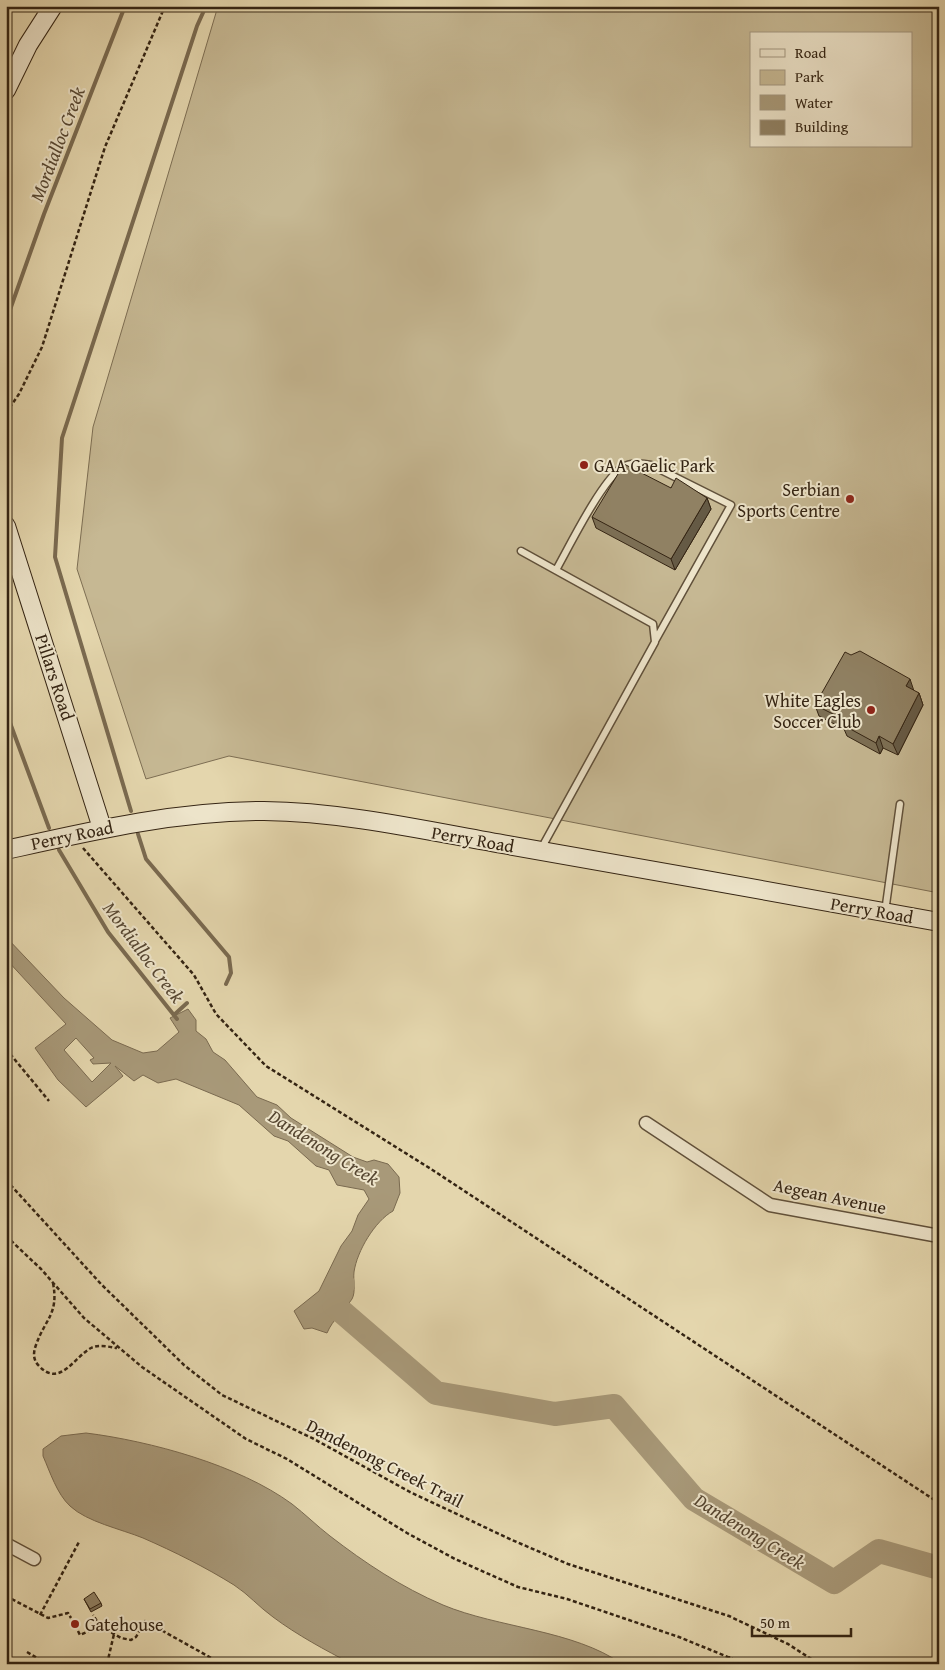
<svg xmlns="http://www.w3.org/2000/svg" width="945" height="1670" font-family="'Gentium Book Plus',serif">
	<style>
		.green { fill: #c6b893; stroke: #7d6e53; fill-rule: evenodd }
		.water { fill: #a89979; stroke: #7a6a50; fill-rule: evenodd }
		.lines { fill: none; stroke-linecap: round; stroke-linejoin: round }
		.stream { stroke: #7a6a50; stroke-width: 4 }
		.river { stroke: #a89979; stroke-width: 24 }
		.service-casing { stroke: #60503a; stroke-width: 9 }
		.minor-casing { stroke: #60503a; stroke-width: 15 }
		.secondary-casing { stroke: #342413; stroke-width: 20 }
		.path { stroke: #342413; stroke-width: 2.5; stroke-dasharray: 4 2.5; stroke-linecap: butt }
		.service { stroke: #ede4ca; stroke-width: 6 }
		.minor { stroke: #ede4ca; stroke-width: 12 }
		.secondary { stroke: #ede4ca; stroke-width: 18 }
		.wall { fill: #7c6f55; stroke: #342413 }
		.shaded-wall { fill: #655a45; stroke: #342413 }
		.building { fill: #908163; stroke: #342413 }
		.poi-dot { fill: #8f2418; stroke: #ede4ca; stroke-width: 2 }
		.labels { text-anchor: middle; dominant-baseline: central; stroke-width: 4; stroke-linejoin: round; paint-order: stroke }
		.poi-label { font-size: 18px; fill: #342413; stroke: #ede4ca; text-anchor: start }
		.street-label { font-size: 18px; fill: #342413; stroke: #ede4ca }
		.water-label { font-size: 19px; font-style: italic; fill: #574732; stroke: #ede4ca }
	</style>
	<rect width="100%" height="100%" fill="#e4d6ad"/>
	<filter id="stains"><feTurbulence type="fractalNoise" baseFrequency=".004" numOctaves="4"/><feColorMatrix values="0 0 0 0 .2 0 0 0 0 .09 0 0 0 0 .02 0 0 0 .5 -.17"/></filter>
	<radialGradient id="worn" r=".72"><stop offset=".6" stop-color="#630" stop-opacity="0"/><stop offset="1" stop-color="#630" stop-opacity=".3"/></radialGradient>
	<path class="green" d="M218,6H939V893L229,756L146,779L77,569L93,427ZM751,34H911V146H751Z"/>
	<path class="water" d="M6,937L64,998L112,1040L143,1053L157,1051L179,1032L170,1018L188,1009L196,1020V1031L206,1039L213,1052L225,1060L257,1097L277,1105L291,1118L353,1157L367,1162L374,1160L388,1164L399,1177L400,1193L393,1211C375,1221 357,1251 354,1272C353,1280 356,1292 352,1299C344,1311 333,1319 327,1333L312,1328L304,1329L294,1311L319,1291L341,1246L352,1231L358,1215L369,1199L364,1190L337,1185L329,1170L316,1166L288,1141L274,1136L239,1105L176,1079L158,1083L143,1075L134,1081L115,1066L123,1076L86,1107L58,1080L35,1048L66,1024L6,959ZM76,1038L94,1058L90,1060L93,1064L111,1063L92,1082L64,1050Z
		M86,1433C150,1441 239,1465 292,1504C305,1514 317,1526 330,1536C365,1563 401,1587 443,1605C498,1628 574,1630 622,1664H352C325,1650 297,1635 273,1617C259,1607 248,1594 234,1585C205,1567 175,1552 143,1538C121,1529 87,1522 70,1506C57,1494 50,1472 43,1456V1449L61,1436Z"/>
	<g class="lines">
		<path class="stream" d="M6,321L44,214L125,6
			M6,712L49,828
			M131,811L55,557L62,438L197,26L206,6
			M138,834L146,859L229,957L231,973L226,984
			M59,850L108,932L177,1019
			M175,1014L187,1003"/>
		<path class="river" d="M343,1284L334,1305L436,1393L555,1414L614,1406L694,1499L834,1582L879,1551L939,1568"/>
		<defs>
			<path id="service" d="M521,551L653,624L655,642L541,849
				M556,570C570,545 600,484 621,468C630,462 641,463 651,465L731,505L655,641
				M885,912L900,804"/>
			<path id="minor" d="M646,1123L770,1205L939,1236
				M6,1544L34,1559"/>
			<path id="secondary" d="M6,90L28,45L53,6
				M6,526L102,828
				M6,850C91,831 176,811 264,811C346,812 428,831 508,845C652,870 795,896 939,922"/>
		</defs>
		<use href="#service" class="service-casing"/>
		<use href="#minor" class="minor-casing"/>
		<use href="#secondary" class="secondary-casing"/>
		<path class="path" d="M6,413L19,394L42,347L105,147L165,6
			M83,848L194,975L216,1014L266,1066L431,1169L939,1503
			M6,1049L49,1101
			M6,1180L101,1284L184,1365L222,1395L314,1439L410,1492L512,1540L568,1564L729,1616L788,1644L819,1664
			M6,1236L41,1269L84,1318L142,1367L246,1439L287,1459L407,1533L455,1559L518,1587L567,1599L679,1637L745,1664
			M53,1283C59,1314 45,1319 36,1345C33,1353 33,1360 39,1366C60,1388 74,1357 91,1348C99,1344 109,1347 117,1348
			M6,1596L48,1618L68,1613L71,1618
			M40,1615L79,1542
			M100,1626L121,1638L131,1640L136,1637L145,1621L222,1664
			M78,1631L80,1635L100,1626L93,1615
			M27,1652L47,1664
			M729,1656V1664
			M107,1664L114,1634"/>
		<use href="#service" class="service"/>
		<use href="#minor" class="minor"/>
		<use href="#secondary" class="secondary"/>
	</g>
	<path class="wall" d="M671,488L707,498L711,509L675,570L596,528L592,517Z
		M914,691L919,693L923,705L898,755L883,748L880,754L847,736L844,729L819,716L815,705Z
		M84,1599L101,1603L102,1606L91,1612Z"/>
	<path class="shaded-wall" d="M707,498L711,509L675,570L671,559Z
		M910,679L914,691L906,686Z
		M919,693L923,705L898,755L893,744Z
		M879,736L883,748L880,754L876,743Z"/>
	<path class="building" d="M624,464L671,488L676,478L707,498L671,559L592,517Z
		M860,651L910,679L906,686L919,693L893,744L879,736L876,743L843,725L845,720L815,705L845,652L851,655Z
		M94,1592L101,1603L90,1609L84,1599Z"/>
	<g class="poi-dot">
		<circle cx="584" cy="465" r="5"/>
		<circle cx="850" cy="499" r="5"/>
		<circle cx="871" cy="710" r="5"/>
		<circle cx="75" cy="1624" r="5"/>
	</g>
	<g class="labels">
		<g class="poi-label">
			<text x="594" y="465">GAA Gaelic Park</text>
			<text x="840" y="489" text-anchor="end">Serbian<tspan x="840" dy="21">Sports Centre</tspan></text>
			<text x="861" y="700" text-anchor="end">White Eagles<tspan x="861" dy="21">Soccer Club</tspan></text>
			<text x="85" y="1624">Gatehouse</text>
		</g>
		<g class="street-label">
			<text transform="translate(55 677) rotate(72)">Pillars Road</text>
			<text transform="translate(72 835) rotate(-12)">Perry Road</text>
			<text transform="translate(473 839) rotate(10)">Perry Road</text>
			<text transform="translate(872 910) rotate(10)">Perry Road</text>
			<text transform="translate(830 1196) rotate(12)">Aegean Avenue</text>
			<text transform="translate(385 1463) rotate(27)">Dandenong Creek Trail</text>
		</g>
		<g class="water-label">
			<text transform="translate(57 144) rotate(-69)">Mordialloc Creek</text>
			<text transform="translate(144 952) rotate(53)">Mordialloc Creek</text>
			<text transform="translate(324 1147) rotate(32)">Dandenong Creek</text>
			<text transform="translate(750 1531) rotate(32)">Dandenong Creek</text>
		</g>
	</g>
	<rect width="945" height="1670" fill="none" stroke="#e4d6ad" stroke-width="25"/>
	<rect x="8" y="8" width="930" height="1655" fill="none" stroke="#342413" stroke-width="2.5"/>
	<rect x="12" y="12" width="920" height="1645" fill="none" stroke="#342413"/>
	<rect x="750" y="32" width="162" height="115" fill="#ede4ca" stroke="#a39781"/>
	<rect x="760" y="49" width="25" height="8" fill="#ede4ca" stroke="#a39781"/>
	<text x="795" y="58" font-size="15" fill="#342413">Road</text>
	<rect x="760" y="70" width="25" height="15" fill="#c6b893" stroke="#a39781"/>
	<text x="795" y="82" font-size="15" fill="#342413">Park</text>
	<rect x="760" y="95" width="25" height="15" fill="#a89979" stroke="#a39781"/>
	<text x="795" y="108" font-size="15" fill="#342413">Water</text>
	<rect x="760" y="120" width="25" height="15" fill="#908163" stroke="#a39781"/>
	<text x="795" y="132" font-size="15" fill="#342413">Building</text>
	<path d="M752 1628v8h99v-8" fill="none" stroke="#342413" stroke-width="2.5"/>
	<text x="760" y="1628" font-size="15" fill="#342413" stroke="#ede4ca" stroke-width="4" paint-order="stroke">50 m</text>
	<rect width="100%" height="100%" filter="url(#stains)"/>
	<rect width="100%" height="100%" fill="url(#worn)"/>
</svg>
